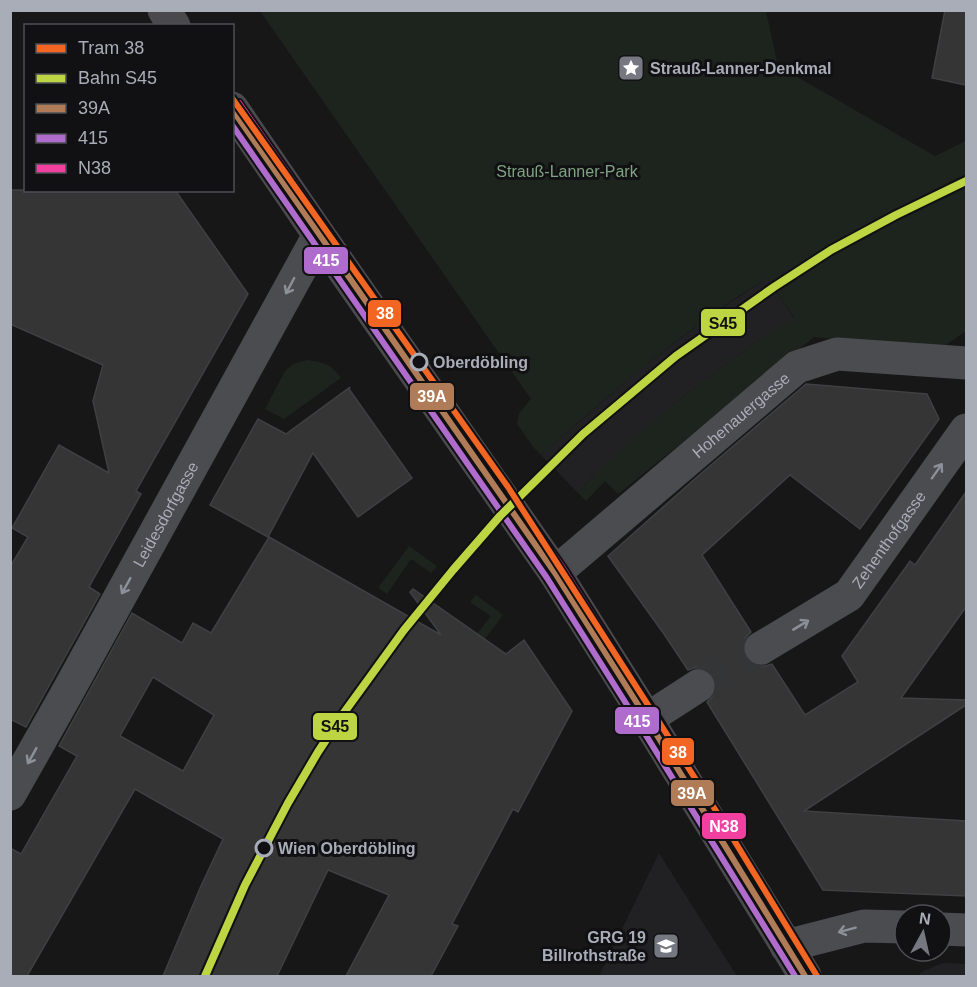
<svg xmlns="http://www.w3.org/2000/svg" width="977" height="987" font-family="Helvetica,sans-serif">
	<style>
		.built { fill: #212123 }
		.green { fill: #1d241e }
		.building { fill: #353536; stroke: #3f4043; stroke-width: 1.5; fill-rule: evenodd }
		.lines { fill: none; stroke-linecap: round; stroke-linejoin: round }
		.minor-tunnel { stroke: #343537; stroke-width: 33; stroke-dasharray: 33 16; stroke-linecap: butt }
		.minor { stroke: #4b4c50; stroke-width: 33 }
		.secondary { stroke: #4a4a4e; stroke-width: 33 }
		.bus-1-casing { stroke: #111113; stroke-width: 10 }
		.bus-2-casing { stroke: #111113; stroke-width: 10 }
		.bus-3-casing { stroke: #111113; stroke-width: 10 }
		.bus-1 { stroke: #b07c57; stroke-width: 6 }
		.bus-2 { stroke: #b06ccc; stroke-width: 6 }
		.bus-3 { stroke: #f240a1; stroke-width: 6 }
		.rail-1-casing { stroke: #111113; stroke-width: 12 }
		.rail-1 { stroke: #bdd542; stroke-width: 8 }
		.tram-1-casing { stroke: #111113; stroke-width: 10 }
		.tram-1 { stroke: #f26522; stroke-width: 6 }
		.oneway { stroke: #8c9099 }
		.stop-dot { fill: #111113; stroke: #a8adb8; stroke-width: 3 }
		.labels { text-anchor: middle; dominant-baseline: central; stroke-width: 6; stroke-linejoin: round; paint-order: stroke }
		.poi-label { font-size: 16px; font-weight: bold; fill: #a8adb8; stroke: #111113; text-anchor: start }
		.park-label { font-size: 16px; fill: #7fa381; stroke: #111113 }
		.stop-label { font-size: 16px; font-weight: bold; fill: #a8adb8; stroke: #111113; text-anchor: start }
		.street-label { font-size: 16px; fill: #a8adb8; stroke: #111113 }
		.line-badge { stroke: #111113; stroke-width: 2 }
		.badge-label { font-size: 16px; text-anchor: middle; font-weight: bold; fill: #fff }
		.pale-badge-label { font-size: 16px; text-anchor: middle; font-weight: bold; fill: #111 }
	</style>
	<rect width="100%" height="100%" fill="#171717"/>
	<path class="built" d="M767,278L794,318L764,336L700,383L670,407L595,473L578,493L541,455L637,372L669,347L713,314Z
		M659,853L698,915L737,976H599Z
		M943,963L966,964V976H918L921,972Z"/>
	<path class="green" d="M260,11H766L778,66L935,156L966,141V331L943,347L937,348L814,337L618,494L605,481L586,501L578,493L595,473L650,423L700,383L764,336L794,317L767,278C749,290 730,301 713,314C652,357 597,406 541,455L534,448L517,424L519,413L531,399Z
		M307,360C325,363 330,363 341,378L284,419L265,409L285,371L293,364Z
		M409,546L437,566L431,573L411,559L387,594L378,588Z
		M476,595L503,615L473,655L465,649L491,616L470,602Z"/>
	<path class="building" d="M945,10H966V85L932,78Z
		M10,190H175L248,294L136,491L141,494L89,587L100,594L26,727L10,719V567L28,537L12,528L59,445L109,473L93,401L103,365L10,324Z
		M806,384L927,394L939,419L860,529L790,475L702,555L751,632L744,639L742,648L745,658L751,664L761,667L772,664L805,715L858,682L842,656L910,561L915,565L966,492V607L901,698L966,700V705L804,811L966,821V896L823,890L707,702L715,694L717,686L714,676L706,669L696,667L688,670L664,634L608,556L697,477Z
		M350,387L349,389L412,478L358,517L313,453L268,537L210,505L258,419L286,434Z
		M269,537L441,635L410,592L413,589L506,654L524,640L572,711L518,812L513,809L452,924L458,926L431,976H346L389,895L328,870L277,976H163L201,886L223,839L135,789L27,976H10V848L21,854L77,756L59,746L132,613L182,643L193,623L211,633ZM153,677L214,715L183,771L120,736Z"/>
	<g class="lines">
		<path class="minor-tunnel" d="M698,686L761,648"/>
		<g class="minor">
			<path id="s1" d="M555,573L797,367L837,354L966,363"/>
			<path id="s2" d="M761,648L849,595L966,430"/>
			<path d="M647,719L698,686"/>
			<path id="s3" d="M10,794L67,693L319,235"/>
			<path d="M941,929L966,930"/>
			<path d="M786,946L864,926L905,927"/>
		</g>
		<path class="secondary" d="M164,10L174,26
			M232,108L319,235L555,573L647,719L805,976"/>
		<defs>
			<path id="bus-1" d="M232,109L555,573L647,719L805,976"/>
			<path id="bus-2" d="M232,125L547,578L639,724L795,976"/>
			<path id="bus-3" d="M239,103L563,568L655,714L813,971"/>
		</defs>
		<use href="#bus-1" class="bus-1-casing"/>
		<use href="#bus-2" class="bus-2-casing"/>
		<use href="#bus-3" class="bus-3-casing"/>
		<use href="#bus-1" class="bus-1"/>
		<use href="#bus-2" class="bus-2"/>
		<use href="#bus-3" class="bus-3"/>
		<defs>
			<path id="rail-1" d="M205,976L245,885L288,803L318,752L343,714L404,630L453,570L500,516L583,434L676,356L774,287L831,250L896,215L966,181"/>
		</defs>
		<use href="#rail-1" class="rail-1-casing"/>
		<use href="#rail-1" class="rail-1"/>
		<defs>
			<path id="tram-1" d="M232,98L508,487L718,814L817,976"/>
		</defs>
		<use href="#tram-1" class="tram-1-casing"/>
		<use href="#tram-1" class="tram-1"/>
	</g>
	<defs><path id="oneway-shaft" d="M-6 0H5M1.5-3L5.5 0L1.5 3" fill="none" stroke-width="1.6" stroke-linecap="round" stroke-linejoin="round" transform="scale(1.5)"/></defs>
	<g class="oneway">
		<use href="#oneway-shaft" transform="translate(290 286) rotate(118)"/>
		<use href="#oneway-shaft" transform="translate(937 471) rotate(-55)"/>
		<use href="#oneway-shaft" transform="translate(126 586) rotate(119)"/>
		<use href="#oneway-shaft" transform="translate(801 625) rotate(-31)"/>
		<use href="#oneway-shaft" transform="translate(32 756) rotate(119)"/>
		<use href="#oneway-shaft" transform="translate(847 930) rotate(165)"/>
	</g>
	<defs>
		<symbol id="sight-square" viewBox="-11 -11 22 22"><rect x="-9" y="-9" width="18" height="18" rx="4" fill="#757880" stroke="#111113"/><path d="M0-6L1.8-2.2L6-1.7L2.9 1.2L3.7 5.4L0 3.3L-3.7 5.4L-2.9 1.2L-6-1.7L-1.8-2.2Z" fill="#fff"/></symbol>
		<symbol id="school-square" viewBox="-11 -11 22 22"><rect x="-9" y="-9" width="18" height="18" rx="4" fill="#757880" stroke="#111113"/><path d="M0-5L7-2L0 1L-7-2ZM-4 1L0 2.5L4 1V4Q0 6-4 4Z" fill="#fff"/></symbol>
	</defs>
	<g fill-rule="evenodd">
		<use href="#sight-square" x="616" y="53" width="30" height="30"/>
		<use href="#school-square" x="651" y="931" width="30" height="30"/>
	</g>
	<g class="stop-dot">
		<circle cx="419" cy="362" r="8"/>
		<circle cx="264" cy="848" r="8"/>
	</g>
	<g class="labels">
		<g class="poi-label">
			<text x="650" y="68">Strauß-Lanner-Denkmal</text>
			<text x="646" y="937" text-anchor="end">GRG 19<tspan x="646" dy="18">Billrothstraße</tspan></text>
		</g>
		<g class="park-label">
			<text x="567" y="171">Strauß-Lanner-Park</text>
		</g>
		<g class="stop-label">
			<text x="433" y="362">Oberdöbling</text>
			<text x="278" y="848">Wien Oberdöbling</text>
		</g>
		<g class="street-label">
			<text stroke="none"><textPath href="#s1" startOffset="244">Hohenauergasse</textPath></text>
			<text stroke="none"><textPath href="#s3" startOffset="320">Leidesdorfgasse</textPath></text>
			<text stroke="none"><textPath href="#s2" startOffset="171">Zehenthofgasse</textPath></text>
		</g>
	</g>
	<g class="line-badge">
		<rect x="303" y="246" width="46" height="29" rx="6" fill="#b06ccc"/>
		<rect x="367" y="299" width="35" height="29" rx="6" fill="#f26522"/>
		<rect x="700" y="308" width="46" height="29" rx="6" fill="#bdd542"/>
		<rect x="409" y="382" width="46" height="29" rx="6" fill="#b07c57"/>
		<rect x="614" y="706" width="46" height="29" rx="6" fill="#b06ccc"/>
		<rect x="312" y="712" width="46" height="29" rx="6" fill="#bdd542"/>
		<rect x="661" y="737" width="34" height="29" rx="6" fill="#f26522"/>
		<rect x="670" y="779" width="45" height="28" rx="6" fill="#b07c57"/>
		<rect x="701" y="812" width="46" height="28" rx="6" fill="#f240a1"/>
	</g>
	<g class="badge-label">
		<text x="326" y="266">415</text>
		<text x="385" y="319">38</text>
		<text x="432" y="402">39A</text>
		<text x="637" y="727">415</text>
		<text x="678" y="758">38</text>
		<text x="692" y="799">39A</text>
		<text x="724" y="832">N38</text>
	</g>
	<g class="pale-badge-label">
		<text x="723" y="329">S45</text>
		<text x="335" y="732">S45</text>
	</g>
	<rect width="977" height="987" fill="none" stroke="#a8adb8" stroke-width="24"/>
	<rect x="24" y="24" width="210" height="168" fill="#111113" stroke="#4d4f55" stroke-width="1.5"/>
	<rect x="36" y="44" width="30" height="9" fill="#f26522" stroke="#4d4f55" stroke-width="1.5"/>
	<text x="78" y="54" font-size="18" fill="#a8adb8">Tram 38</text>
	<rect x="36" y="74" width="30" height="9" fill="#bdd542" stroke="#4d4f55" stroke-width="1.5"/>
	<text x="78" y="84" font-size="18" fill="#a8adb8">Bahn S45</text>
	<rect x="36" y="104" width="30" height="9" fill="#b07c57" stroke="#4d4f55" stroke-width="1.5"/>
	<text x="78" y="114" font-size="18" fill="#a8adb8">39A</text>
	<rect x="36" y="134" width="30" height="9" fill="#b06ccc" stroke="#4d4f55" stroke-width="1.5"/>
	<text x="78" y="144" font-size="18" fill="#a8adb8">415</text>
	<rect x="36" y="164" width="30" height="9" fill="#f240a1" stroke="#4d4f55" stroke-width="1.5"/>
	<text x="78" y="174" font-size="18" fill="#a8adb8">N38</text>
	<g transform="translate(923 933) rotate(8)"><circle r="28" fill="#111113" stroke="#4d4f55" stroke-width="1.5"/>
	<path d="M0-4.5L10 22L0 15L-10 22Z" fill="#757880"/>
	<text y="-9" font-size="16" font-weight="bold" text-anchor="middle" fill="#a8adb8">N</text>
	</g>
</svg>
